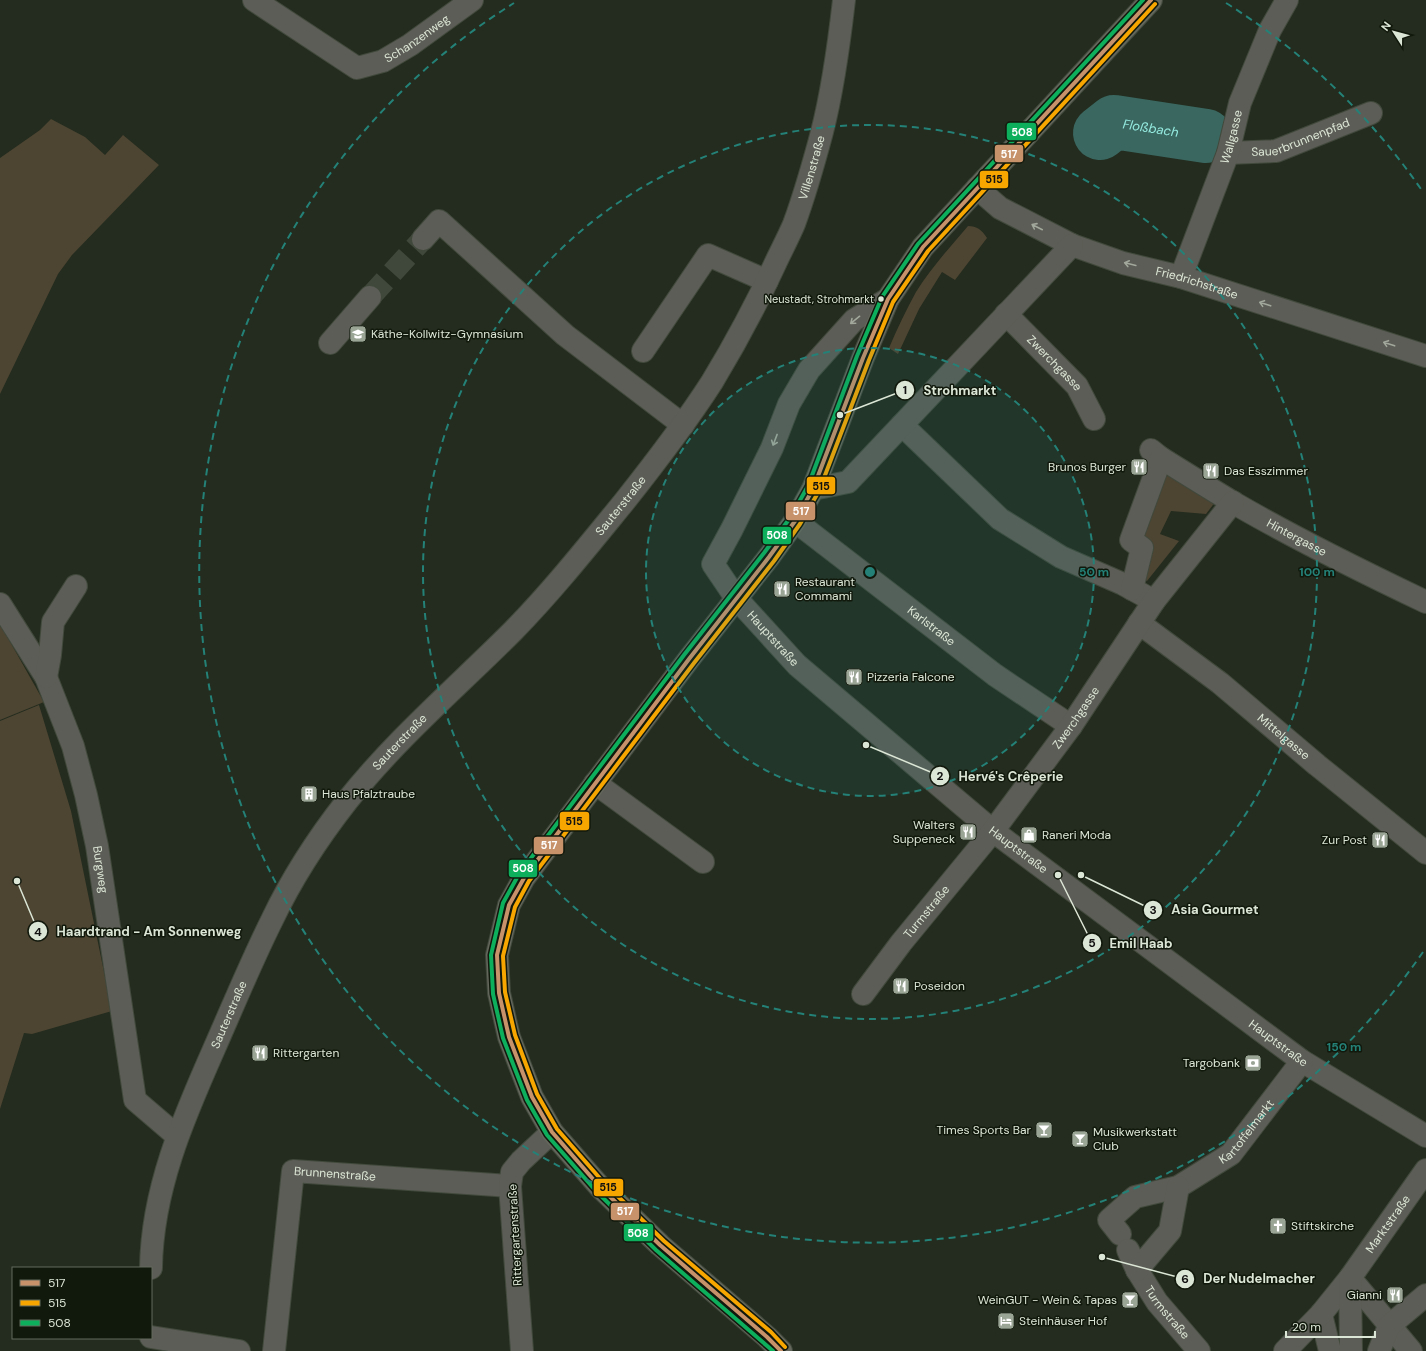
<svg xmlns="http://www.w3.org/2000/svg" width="1426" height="1351" font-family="'DM Sans',sans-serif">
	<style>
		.green { fill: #4d4432 }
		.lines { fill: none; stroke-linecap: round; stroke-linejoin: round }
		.stream { stroke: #3a6760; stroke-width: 9 }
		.river { stroke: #3a6760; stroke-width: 54 }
		.minor-tunnel { stroke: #3f483a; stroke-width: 22; stroke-dasharray: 22 11; stroke-linecap: butt }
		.minor-casing { stroke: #41493c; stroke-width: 24 }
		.major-casing { stroke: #41493c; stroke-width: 24 }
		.minor { stroke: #5c5d56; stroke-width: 22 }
		.major { stroke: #64675c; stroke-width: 22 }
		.bus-1-casing { stroke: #11180c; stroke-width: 7 }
		.bus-2-casing { stroke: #11180c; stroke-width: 7 }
		.bus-3-casing { stroke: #11180c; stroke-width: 7 }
		.bus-1 { stroke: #c7916a; stroke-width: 4 }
		.bus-2 { stroke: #f7a600; stroke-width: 4 }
		.bus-3 { stroke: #0daf5c; stroke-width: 4 }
		.oneway { stroke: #a2a89c }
		.ring { fill: none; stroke: #248178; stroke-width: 2; stroke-dasharray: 7 5 }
		.bus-dot { fill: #dce6d6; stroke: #11180c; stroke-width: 1.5 }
		.labels { text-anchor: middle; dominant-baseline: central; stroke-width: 3; stroke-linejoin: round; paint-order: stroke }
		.bus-label { font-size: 11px; fill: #dce6d6; stroke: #11180c; text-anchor: end }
		.street-label { font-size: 12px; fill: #dce6d6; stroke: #11180c }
		.poi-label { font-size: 12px; fill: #dce6d6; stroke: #11180c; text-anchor: start }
		.water-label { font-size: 13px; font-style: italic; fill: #94eadf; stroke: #11180c }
		.centre { fill: #248178; stroke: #11180c; stroke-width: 2 }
		.ring-label { font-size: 12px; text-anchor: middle; font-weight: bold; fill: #248178; stroke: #11180c; stroke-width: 3; stroke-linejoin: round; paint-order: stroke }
		.leader { fill: none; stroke: #dce6d6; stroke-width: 1.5 }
		.callout-dot { fill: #dce6d6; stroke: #11180c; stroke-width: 1.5 }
		.mark-label { font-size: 12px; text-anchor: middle; font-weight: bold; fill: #111 }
		.callout-label { font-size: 13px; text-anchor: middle; font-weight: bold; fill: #dce6d6; stroke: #11180c; stroke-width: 3; stroke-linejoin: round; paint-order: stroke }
		.line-badge { stroke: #11180c; stroke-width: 1.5 }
		.badge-label { font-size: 11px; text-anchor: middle; font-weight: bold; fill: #fff }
		.pale-badge-label { font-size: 11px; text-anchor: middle; font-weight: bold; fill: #111 }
	</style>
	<rect width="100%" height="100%" fill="#232c1e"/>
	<path class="green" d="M51,119L85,137L105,155L123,135L159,165L72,255L58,274L0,394V158L40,130Z
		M968,226C977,226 982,230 987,238L955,280L942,272L919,309L898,354L889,348C897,329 906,310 916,292C931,268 950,247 968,226Z
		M1164,463L1219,497L1206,514L1171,511L1160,534L1179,541L1147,581L1138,575L1135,540Z
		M0,624L44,702L0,720Z
		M39,705L71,811L112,1011L32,1034L24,1033L0,1109V721Z"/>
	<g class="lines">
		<path class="stream" d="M1168,137L1174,131"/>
		<path class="river" id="s1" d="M1100,133L1114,122L1206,136"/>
		<path class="minor-tunnel" d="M370,297L423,239"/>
		<defs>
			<g id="minor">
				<path id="s2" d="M254,0L357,68L383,61L410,45L472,0"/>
				<path id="s3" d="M1228,153L1276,151L1371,113"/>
				<path id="s4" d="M977,188L1000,208L1072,245L1123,263L1181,277L1426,356"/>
				<path d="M423,239L439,221L565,335L683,425"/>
				<path id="s5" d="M1181,277L1228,153L1240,103L1270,30L1287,0"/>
				<path id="s6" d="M888,299L854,320L809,370L789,404L772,448L732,529L713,564L736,598L797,665L993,831L1302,1061L1426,1136"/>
				<path id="s7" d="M1006,314L1077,386L1094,419"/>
				<path d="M330,343L370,297"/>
				<path d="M643,351L708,255L767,281"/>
				<path d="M902,425L1000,519L1061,557L1123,584L1154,601"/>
				<path id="s8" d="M1151,450L1161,458C1185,473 1209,488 1234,503C1296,539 1361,571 1426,602"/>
				<path d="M813,489L848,482L1072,245"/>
				<path id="s9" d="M795,521L995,675L1071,726"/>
				<path d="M1132,589L1142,548L1131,540L1161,458"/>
				<path id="s10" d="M0,604L46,677L73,746L86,795L97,846L135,1100L177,1136"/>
				<path id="s11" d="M1139,623L1220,683L1317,765L1426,853"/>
				<path d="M46,677L50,655L53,622L76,586"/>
				<path d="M595,783L703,862"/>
				<path id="s12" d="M863,994L901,943L993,831L1071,726L1154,601L1233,502"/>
				<path id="s13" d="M1120,1234L1109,1220L1135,1197L1178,1187L1231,1154L1302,1061"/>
				<path id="s14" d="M1128,1250L1137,1270L1157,1302L1199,1351"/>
				<path id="s15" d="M151,1268C152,1190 183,1119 214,1049C233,1006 251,962 272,920C292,878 318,838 347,801C396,739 457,687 513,631C553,590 588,546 624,502C655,463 685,424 712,382C735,344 756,305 775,264C781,251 788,238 794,224C805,194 814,162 822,132C833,89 839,44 844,0"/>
				<path d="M1137,1270L1170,1231L1178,1187"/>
				<path d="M1321,1314L1330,1351"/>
				<path d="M151,1337L239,1351"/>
				<path id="s16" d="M274,1351L293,1171L510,1186"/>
				<path d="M522,1351L510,1186L512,1172L521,1161L552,1132"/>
				<path d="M1285,1351L1321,1314L1350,1278L1411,1351"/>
				<path id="s17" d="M1351,1351L1350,1278L1426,1170"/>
				<path d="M1379,1351L1389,1326L1426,1295"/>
			</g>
			<path id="major" d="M781,1351L767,1337L660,1245L600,1187L552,1132L532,1097L509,1037L499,993L497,955L509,905L524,878L689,659L769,557L795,521L813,489L863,358L888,299L923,247L1151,0"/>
		</defs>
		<use href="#minor" class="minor-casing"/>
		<use href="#major" class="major-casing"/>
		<use href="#minor" class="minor"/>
		<use href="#major" class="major"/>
		<defs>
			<path id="bus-1" d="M781,1351L767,1337L660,1245L600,1187L552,1132L532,1097L509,1037L499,993L497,955L509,905L524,878L689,659L769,557L795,521L813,489L863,358L888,299L923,247L1151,0"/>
			<path id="bus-2" d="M785,1347L771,1332L664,1241L604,1183L557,1129L537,1094L515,1035L505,992L503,956L515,907L529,881L694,663L774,561L800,524L819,491L869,360L893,302L928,251L1155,4"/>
			<path id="bus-3" d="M773,1351L656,1250L596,1191L547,1135L527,1100L503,1038L493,994L491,955L503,903L519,874L684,655L764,553L790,518L808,486L857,356L882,297L918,244L1143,0"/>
		</defs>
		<use href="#bus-1" class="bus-1-casing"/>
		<use href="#bus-2" class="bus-2-casing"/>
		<use href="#bus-3" class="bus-3-casing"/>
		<use href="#bus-1" class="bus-1"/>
		<use href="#bus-2" class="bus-2"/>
		<use href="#bus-3" class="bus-3"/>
	</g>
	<defs><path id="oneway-shaft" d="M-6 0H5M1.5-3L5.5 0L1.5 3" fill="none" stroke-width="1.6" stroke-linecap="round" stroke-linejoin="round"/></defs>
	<g class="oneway">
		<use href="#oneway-shaft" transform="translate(1037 227) rotate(-153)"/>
		<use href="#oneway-shaft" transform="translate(1130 264) rotate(-166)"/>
		<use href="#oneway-shaft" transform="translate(1265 304) rotate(-162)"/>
		<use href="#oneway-shaft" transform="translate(855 320) rotate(141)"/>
		<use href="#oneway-shaft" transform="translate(1389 344) rotate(-162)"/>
		<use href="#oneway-shaft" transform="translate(775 440) rotate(111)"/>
	</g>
	<circle cx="870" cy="572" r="224" fill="#248178" fill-opacity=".12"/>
	<g class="ring">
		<circle cx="870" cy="572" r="224"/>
		<circle cx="870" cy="572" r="447"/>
		<path d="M1423 952A671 671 0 1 1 514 3M1226 3A671 671 0 0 1 1423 192"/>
	</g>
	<defs>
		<symbol id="school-square" viewBox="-11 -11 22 22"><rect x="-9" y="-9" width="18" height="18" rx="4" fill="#9ba596" stroke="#11180c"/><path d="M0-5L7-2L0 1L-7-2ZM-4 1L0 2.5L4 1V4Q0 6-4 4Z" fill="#fff"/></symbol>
		<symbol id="restaurant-square" viewBox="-11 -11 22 22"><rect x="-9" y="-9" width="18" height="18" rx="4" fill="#9ba596" stroke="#11180c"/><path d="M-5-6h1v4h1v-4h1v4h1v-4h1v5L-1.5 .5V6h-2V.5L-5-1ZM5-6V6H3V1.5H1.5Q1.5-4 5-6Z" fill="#fff"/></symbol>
		<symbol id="building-square" viewBox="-11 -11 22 22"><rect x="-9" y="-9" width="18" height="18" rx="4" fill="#9ba596" stroke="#11180c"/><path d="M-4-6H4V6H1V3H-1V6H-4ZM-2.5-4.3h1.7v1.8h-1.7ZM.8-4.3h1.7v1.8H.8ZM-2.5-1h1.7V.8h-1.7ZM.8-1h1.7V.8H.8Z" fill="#fff"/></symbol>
		<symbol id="shop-square" viewBox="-11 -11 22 22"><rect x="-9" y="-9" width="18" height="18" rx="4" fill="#9ba596" stroke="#11180c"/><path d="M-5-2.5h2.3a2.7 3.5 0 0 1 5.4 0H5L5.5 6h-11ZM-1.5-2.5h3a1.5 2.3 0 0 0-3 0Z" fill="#fff"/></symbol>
		<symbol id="bank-square" viewBox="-11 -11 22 22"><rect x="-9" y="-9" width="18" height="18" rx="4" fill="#9ba596" stroke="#11180c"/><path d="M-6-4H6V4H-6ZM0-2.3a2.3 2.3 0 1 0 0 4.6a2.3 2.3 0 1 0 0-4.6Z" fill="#fff"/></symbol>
		<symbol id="bar-square" viewBox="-11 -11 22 22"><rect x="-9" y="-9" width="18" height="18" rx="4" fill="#9ba596" stroke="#11180c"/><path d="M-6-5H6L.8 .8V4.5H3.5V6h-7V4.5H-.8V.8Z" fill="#fff"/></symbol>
		<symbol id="church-square" viewBox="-11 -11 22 22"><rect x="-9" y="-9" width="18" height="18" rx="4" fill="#9ba596" stroke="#11180c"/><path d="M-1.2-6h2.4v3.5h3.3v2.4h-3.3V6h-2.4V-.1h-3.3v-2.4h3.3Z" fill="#fff"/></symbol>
		<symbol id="hotel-square" viewBox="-11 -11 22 22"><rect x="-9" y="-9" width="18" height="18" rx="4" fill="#9ba596" stroke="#11180c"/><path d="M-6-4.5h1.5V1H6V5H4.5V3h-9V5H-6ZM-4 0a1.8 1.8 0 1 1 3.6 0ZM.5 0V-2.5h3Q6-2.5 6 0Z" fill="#fff"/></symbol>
	</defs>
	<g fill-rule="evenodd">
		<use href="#school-square" x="348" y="324" width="20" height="20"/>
		<use href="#restaurant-square" x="1129" y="457" width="20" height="20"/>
		<use href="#restaurant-square" x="1201" y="461" width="20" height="20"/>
		<use href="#restaurant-square" x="772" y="579" width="20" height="20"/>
		<use href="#restaurant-square" x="844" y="667" width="20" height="20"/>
		<use href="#building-square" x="299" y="784" width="20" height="20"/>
		<use href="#restaurant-square" x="958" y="822" width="20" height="20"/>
		<use href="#shop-square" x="1019" y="825" width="20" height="20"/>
		<use href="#restaurant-square" x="1370" y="830" width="20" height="20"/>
		<use href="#restaurant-square" x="891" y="976" width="20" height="20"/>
		<use href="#restaurant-square" x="250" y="1043" width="20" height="20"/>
		<use href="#bank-square" x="1243" y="1053" width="20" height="20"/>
		<use href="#bar-square" x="1034" y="1120" width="20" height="20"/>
		<use href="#bar-square" x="1070" y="1129" width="20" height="20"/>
		<use href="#church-square" x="1268" y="1216" width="20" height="20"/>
		<use href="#restaurant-square" x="1385" y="1285" width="20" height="20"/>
		<use href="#bar-square" x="1120" y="1290" width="20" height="20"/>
		<use href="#hotel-square" x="996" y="1311" width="20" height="20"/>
	</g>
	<circle class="bus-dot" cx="881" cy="299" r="3.5"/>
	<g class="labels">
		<g class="bus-label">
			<text x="874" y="299">Neustadt, Strohmarkt</text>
		</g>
		<g class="street-label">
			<text stroke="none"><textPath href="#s2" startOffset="191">Schanzenweg</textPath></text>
			<text stroke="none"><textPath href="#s3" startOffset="75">Sauerbrunnenpfad</textPath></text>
			<text stroke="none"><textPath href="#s5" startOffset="149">Wallgasse</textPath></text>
			<text stroke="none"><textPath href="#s15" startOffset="1306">Villenstraße</textPath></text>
			<text stroke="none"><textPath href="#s4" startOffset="242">Friedrichstraße</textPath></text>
			<text stroke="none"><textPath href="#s7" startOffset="69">Zwerchgasse</textPath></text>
			<text stroke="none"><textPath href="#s15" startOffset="915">Sauterstraße</textPath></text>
			<text stroke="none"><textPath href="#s8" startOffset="170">Hintergasse</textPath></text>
			<text stroke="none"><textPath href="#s9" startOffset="172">Karlstraße</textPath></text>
			<text stroke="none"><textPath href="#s6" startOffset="420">Hauptstraße</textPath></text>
			<text stroke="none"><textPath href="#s12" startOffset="349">Zwerchgasse</textPath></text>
			<text stroke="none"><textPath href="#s11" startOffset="184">Mittelgasse</textPath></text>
			<text stroke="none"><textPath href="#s15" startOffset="591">Sauterstraße</textPath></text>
			<text stroke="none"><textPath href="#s6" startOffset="744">Hauptstraße</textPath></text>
			<text stroke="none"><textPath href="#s10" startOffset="287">Burgweg</textPath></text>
			<text stroke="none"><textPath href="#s12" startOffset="104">Turmstraße</textPath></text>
			<text stroke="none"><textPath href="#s15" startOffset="267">Sauterstraße</textPath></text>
			<text stroke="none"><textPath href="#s6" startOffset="1068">Hauptstraße</textPath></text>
			<text stroke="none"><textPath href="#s13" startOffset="186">Kartoffelmarkt</textPath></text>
			<text stroke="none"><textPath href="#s16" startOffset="223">Brunnenstraße</textPath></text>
			<text stroke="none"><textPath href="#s17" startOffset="139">Marktstraße</textPath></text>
			<text transform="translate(515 1235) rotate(-93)">Rittergartenstraße</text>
			<text stroke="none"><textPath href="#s14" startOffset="74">Turmstraße</textPath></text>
		</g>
		<g class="poi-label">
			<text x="371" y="334">Käthe-Kollwitz-Gymnasium</text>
			<text x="1126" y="467" text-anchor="end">Brunos Burger</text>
			<text x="1224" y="471">Das Esszimmer</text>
			<text x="795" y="582">Restaurant<tspan x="795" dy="14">Commami</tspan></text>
			<text x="867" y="677">Pizzeria Falcone</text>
			<text x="322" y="794">Haus Pfalztraube</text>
			<text x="955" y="825" text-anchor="end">Walters<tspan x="955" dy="14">Suppeneck</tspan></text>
			<text x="1042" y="835">Raneri Moda</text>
			<text x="1367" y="840" text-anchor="end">Zur Post</text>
			<text x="914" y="986">Poseidon</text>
			<text x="273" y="1053">Rittergarten</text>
			<text x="1240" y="1063" text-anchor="end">Targobank</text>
			<text x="1031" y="1130" text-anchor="end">Times Sports Bar</text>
			<text x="1093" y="1132">Musikwerkstatt<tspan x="1093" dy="14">Club</tspan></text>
			<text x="1291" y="1226">Stiftskirche</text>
			<text x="1382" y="1295" text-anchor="end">Gianni</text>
			<text x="1117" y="1300" text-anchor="end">WeinGUT - Wein &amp; Tapas</text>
			<text x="1019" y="1321">Steinhäuser Hof</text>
		</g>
		<g class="water-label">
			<text stroke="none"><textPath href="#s1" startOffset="55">Floßbach</textPath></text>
		</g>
	</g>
	<circle cx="870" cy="572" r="6" class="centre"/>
	<g class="ring-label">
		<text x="1094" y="576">50 m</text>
		<text x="1317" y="576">100 m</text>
		<text x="1344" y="1051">150 m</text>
	</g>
	<path class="leader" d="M840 415L905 390M866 745L940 776M1081 875L1153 910M17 881L38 931M1058 875L1092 943M1102 1257L1185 1279"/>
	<g class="callout-dot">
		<circle cx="840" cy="415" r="4"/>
		<circle cx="866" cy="745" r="4"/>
		<circle cx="1081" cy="875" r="4"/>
		<circle cx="17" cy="881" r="4"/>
		<circle cx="1058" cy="875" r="4"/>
		<circle cx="1102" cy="1257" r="4"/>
		<circle cx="905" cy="390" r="10"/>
		<circle cx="940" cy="776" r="10"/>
		<circle cx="1153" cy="910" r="10"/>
		<circle cx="38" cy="931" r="10"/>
		<circle cx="1092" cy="943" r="10"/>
		<circle cx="1185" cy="1279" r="10"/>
	</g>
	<g class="mark-label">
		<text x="905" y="394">1</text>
		<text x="940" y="780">2</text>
		<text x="1153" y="914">3</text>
		<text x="38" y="936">4</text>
		<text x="1092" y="947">5</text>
		<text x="1185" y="1283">6</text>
	</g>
	<g class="callout-label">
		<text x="960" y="395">Strohmarkt</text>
		<text x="1011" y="781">Hervé's Crêperie</text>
		<text x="1215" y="914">Asia Gourmet</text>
		<text x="149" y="936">Haardtrand - Am Sonnenweg</text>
		<text x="1141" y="948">Emil Haab</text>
		<text x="1259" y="1283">Der Nudelmacher</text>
	</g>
	<g class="line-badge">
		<rect x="1006" y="122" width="31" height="19" rx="4" fill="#0daf5c"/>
		<rect x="994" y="144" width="30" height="19" rx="4" fill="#c7916a"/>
		<rect x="979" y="170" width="30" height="19" rx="4" fill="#f7a600"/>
		<rect x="806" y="476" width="30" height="19" rx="4" fill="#f7a600"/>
		<rect x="785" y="501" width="31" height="20" rx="4" fill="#c7916a"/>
		<rect x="762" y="526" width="30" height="19" rx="4" fill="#0daf5c"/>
		<rect x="559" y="811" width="31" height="20" rx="4" fill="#f7a600"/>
		<rect x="533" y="836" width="31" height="19" rx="4" fill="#c7916a"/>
		<rect x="508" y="859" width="30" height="19" rx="4" fill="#0daf5c"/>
		<rect x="593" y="1178" width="31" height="19" rx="4" fill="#f7a600"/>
		<rect x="610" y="1202" width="30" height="19" rx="4" fill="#c7916a"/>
		<rect x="623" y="1223" width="31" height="19" rx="4" fill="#0daf5c"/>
	</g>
	<g class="badge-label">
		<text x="1022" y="136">508</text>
		<text x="1009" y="158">517</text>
		<text x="801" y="515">517</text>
		<text x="777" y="539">508</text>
		<text x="549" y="849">517</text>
		<text x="523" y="872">508</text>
		<text x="625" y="1215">517</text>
		<text x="638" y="1237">508</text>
	</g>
	<g class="pale-badge-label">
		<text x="994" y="183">515</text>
		<text x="821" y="490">515</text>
		<text x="574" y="825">515</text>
		<text x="608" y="1191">515</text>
	</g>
	<rect x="12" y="1267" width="140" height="72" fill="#11180c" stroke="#626a5d"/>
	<rect x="20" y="1280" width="20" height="6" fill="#c7916a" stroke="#626a5d"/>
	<text x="48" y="1287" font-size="12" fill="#dce6d6">517</text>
	<rect x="20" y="1300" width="20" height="6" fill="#f7a600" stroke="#626a5d"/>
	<text x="48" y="1307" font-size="12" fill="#dce6d6">515</text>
	<rect x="20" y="1320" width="20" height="6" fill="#0daf5c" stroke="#626a5d"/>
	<text x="48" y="1327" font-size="12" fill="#dce6d6">508</text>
	<g transform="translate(1394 32) rotate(306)" stroke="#11180c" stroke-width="3" paint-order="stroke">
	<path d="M0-3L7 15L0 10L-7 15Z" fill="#dce6d6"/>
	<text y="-6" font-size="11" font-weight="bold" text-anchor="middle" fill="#dce6d6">N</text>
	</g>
	<path d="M1286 1331v6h89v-6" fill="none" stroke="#dce6d6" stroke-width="2"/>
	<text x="1292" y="1331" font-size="12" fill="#dce6d6" stroke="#11180c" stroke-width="3" paint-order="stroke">20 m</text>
</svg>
